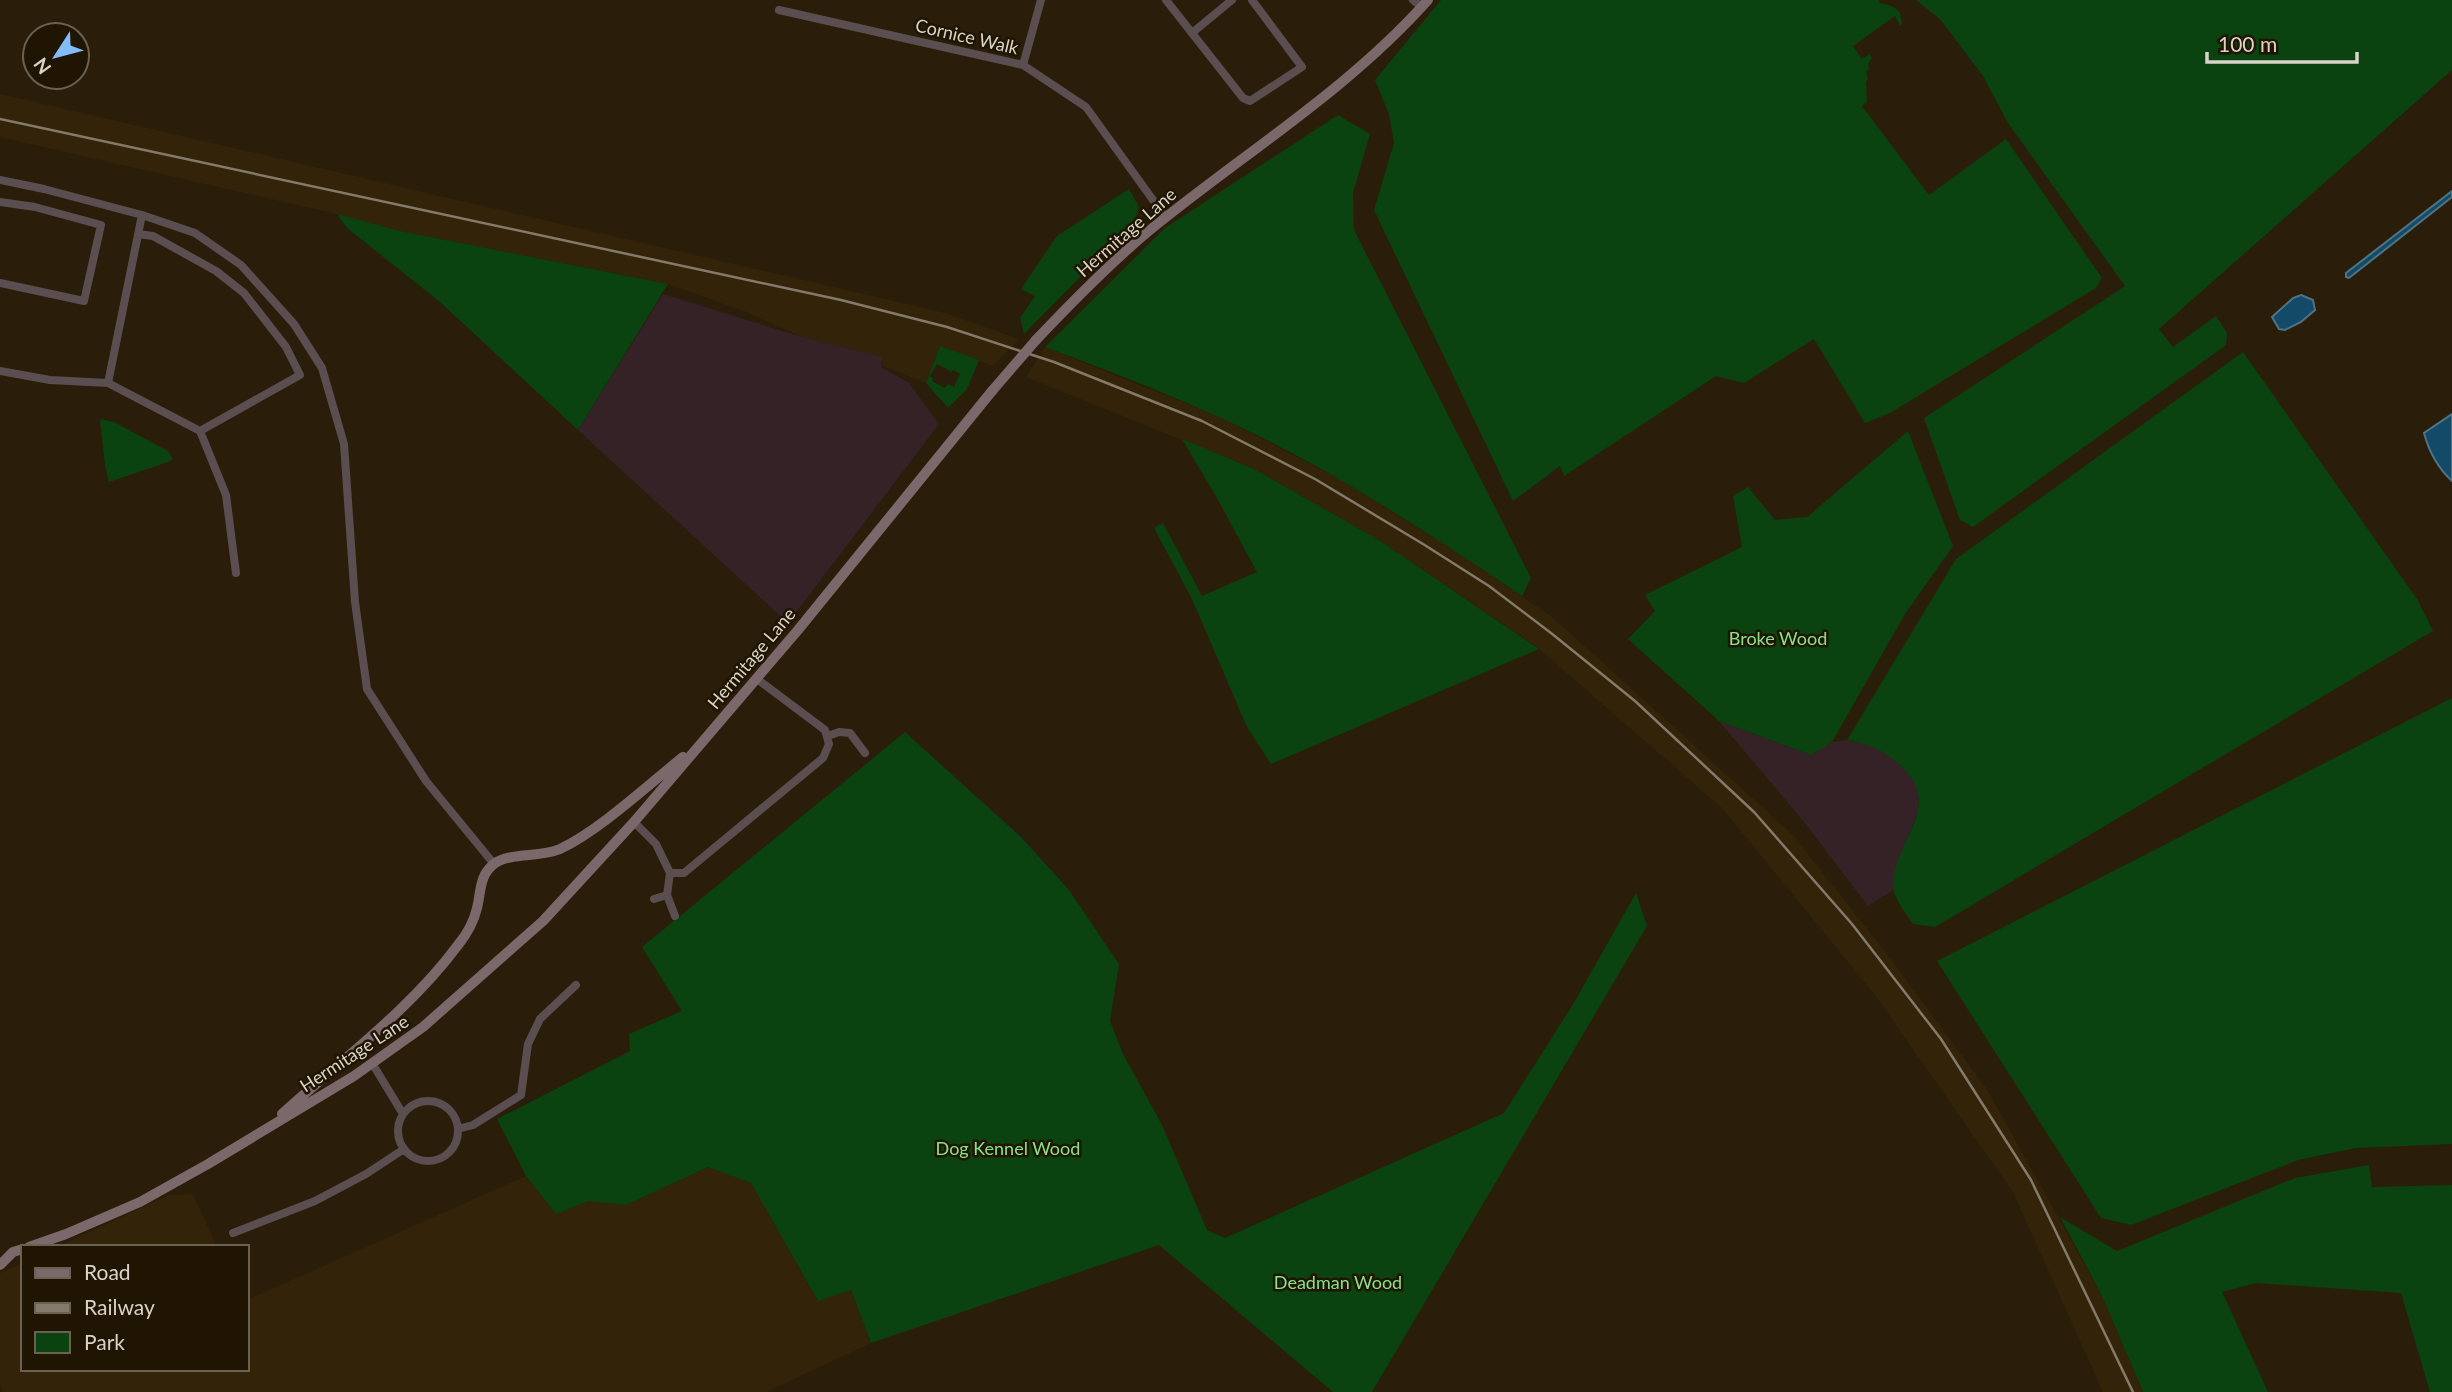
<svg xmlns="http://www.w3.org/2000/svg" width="2452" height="1392" font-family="Lato,sans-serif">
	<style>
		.built { fill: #332409 }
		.industrial { fill: #342227 }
		.green { fill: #0a4210; fill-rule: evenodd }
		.water { fill: #124a67; stroke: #4e7384; stroke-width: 2 }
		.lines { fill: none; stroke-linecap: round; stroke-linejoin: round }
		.street { stroke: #5a4e50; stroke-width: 8 }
		.secondary { stroke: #7b686b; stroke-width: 10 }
		.rail { stroke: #847a6b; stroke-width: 2.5 }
		.secondary-bridge { stroke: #7b686b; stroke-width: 10 }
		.labels { text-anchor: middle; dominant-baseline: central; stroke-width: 5; stroke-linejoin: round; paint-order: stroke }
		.street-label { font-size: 18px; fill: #dad3c7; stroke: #201503 }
		.park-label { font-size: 18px; fill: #86e488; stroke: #201503 }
	</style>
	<rect width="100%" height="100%" fill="#2a1e0b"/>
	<path class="built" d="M0,94L945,313L1019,339L993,366L940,346L926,383L883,366V357L802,337L744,311L668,284L400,231L328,212L0,137Z
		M1045,347L1217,416L1336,477L1461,555L1552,617L1792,834L1890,958L1988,1091L2102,1296L2143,1392H2103L2013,1192L1875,995L1723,809L1537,647L1379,540L1254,469L1026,377Z
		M708,1167L751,1183L817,1300L851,1290L871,1343L766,1392H3L0,1383V1273L23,1263V1369H247V1300L526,1176L556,1214L588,1200L626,1205Z
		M193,1194L217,1247H57L169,1195Z"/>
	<path class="industrial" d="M663,294L802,337L883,357L881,367L909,383L939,424L788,623L578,430Z
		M1719,721L1811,755L1832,742L1847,740L1870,744L1888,755L1902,767L1913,779L1919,791L1918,811L1894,877L1893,890L1868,906L1805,823Z"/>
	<path class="green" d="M1441,0H1878L1880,3C1894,6 1902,9 1902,24L1900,26L1895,16L1853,46L1862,59L1870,54L1872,58L1868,64L1869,69L1866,72L1868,79L1866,82L1867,102L1862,106L1929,195L2006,139L2102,278L2096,288L1890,413L1865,423L1814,339L1744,383L1716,376L1564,476L1560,466L1513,501L1374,210L1394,143L1389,114L1375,80Z
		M1916,0H2452V70L2159,329L2173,347L2216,316L2227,333L2226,345L1973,527L1960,520L1924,418L2125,286L2008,123L1983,76L1940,19Z
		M1338,115L1370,134L1353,193L1354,230L1531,578L1522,596C1462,555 1400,515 1337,478C1245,424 1145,384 1045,347L1165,228Z
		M1129,189L1139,207L1134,222L1024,334L1020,318L1035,296L1021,289L1057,236Z
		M337,214L400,231L668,284L578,430L439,301L347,228Z
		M940,346L979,360L967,389L948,408L926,383ZM937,364L952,372L953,370L960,374L954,387L948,384L945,388L932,381L933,378L930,376Z
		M2243,352L2417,599L2433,631L1935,927L1913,924C1907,914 1893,898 1893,886C1892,845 1943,807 1904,769C1887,752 1870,744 1847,740L1956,559Z
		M100,419L114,422L168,451L173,459L168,462L109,482L105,466Z
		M1908,431L1953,546L1905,614L1832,742L1811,755L1719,721L1628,639L1655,611L1645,595L1742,547L1733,496L1748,487L1775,520L1807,517Z
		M1182,439L1254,469L1379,540L1539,649L1271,764L1247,727L1192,599L1154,528L1163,523L1202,596L1257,572L1217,498Z
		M2452,698V1144L2356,1148L2298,1160L2131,1225L2101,1218L1937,961Z
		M905,732L1021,837L1069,890L1119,964L1110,1021L1123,1054L1162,1125L1207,1230L1225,1238L1504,1113L1572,1006L1636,893L1647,926L1372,1392H1333L1159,1245L871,1343L851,1290L818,1301L751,1183L708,1167L626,1205L588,1201L556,1214L526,1176L497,1119L630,1051L629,1034L682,1011L642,947Z
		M2369,1165L2372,1187L2452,1185V1392H2430L2401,1293L2256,1283L2222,1292L2268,1392H2143L2102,1296L2060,1217L2117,1251L2295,1178Z"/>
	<path class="water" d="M2452,191V197L2349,278L2346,277V273Z
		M2301,295L2313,300L2315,310L2301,322L2285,330L2279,329L2272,317L2293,298Z
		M2452,414V481C2438,468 2429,452 2424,433Z"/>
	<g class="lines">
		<path class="street" d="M1166,0L1243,98L1250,101L1302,67L1252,0
			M1413,0L1422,7
			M779,10L1023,65L1086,107L1166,218
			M1192,33L1232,0
			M1023,65L1041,0
			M0,180L44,189L142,215L195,233L241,265L294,324L322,368L344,444L355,602L367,689L426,781L494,864
			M0,202L35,207L101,225L84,301L0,283
			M142,215L108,383L200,431
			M138,234L153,236L216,271L244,293L286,347L300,375L200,431L226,495L236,573
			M0,371L50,380L108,383
			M828,736L839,732L850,733L865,753
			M634,822L656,844L670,873H684L823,758L829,744L825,730L757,679
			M670,873L667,895L675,916
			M654,899L667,895
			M372,1063L403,1114
			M398 1131a30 30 0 1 1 60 0a30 30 0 1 1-60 0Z
			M458,1129L473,1125L521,1095L528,1044L540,1019L576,985
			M233,1233L315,1201L366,1174L404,1149"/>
		<path class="secondary" d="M1036,340C1072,302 1110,263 1150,230C1243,154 1348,90 1428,0
			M282,1114C341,1060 410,1010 458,945C467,934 474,921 477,908C481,893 479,875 494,864C510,852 540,858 560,849C600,830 648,785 683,757
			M29,1247L66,1234L140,1202L208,1164L354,1076L423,1027L543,921L634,822L798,630L992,391
			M0,1265L13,1252L23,1249"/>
		<path class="rail" d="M0,119L841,300L947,327L1054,362L1202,421L1315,479L1423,544L1489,586L1551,633L1635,701L1754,812L1852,924L1941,1039L2031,1180L2133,1392"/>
		<path class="secondary-bridge" d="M992,391L1036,340"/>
	</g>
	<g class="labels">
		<g class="street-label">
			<text transform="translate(967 36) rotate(13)">Cornice Walk</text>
			<text transform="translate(1126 232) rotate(-41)">Hermitage Lane</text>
			<text transform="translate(751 658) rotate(-50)">Hermitage Lane</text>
			<text transform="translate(354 1053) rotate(-33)">Hermitage Lane</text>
		</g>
		<g class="park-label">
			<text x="1778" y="638">Broke Wood</text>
			<text x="1008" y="1148">Dog Kennel Wood</text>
			<text x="1338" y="1282">Deadman Wood</text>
		</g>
	</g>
	<rect x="21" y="1245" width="228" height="126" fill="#201503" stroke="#6a6151" stroke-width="2"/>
	<rect x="35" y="1268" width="35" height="10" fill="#7b686b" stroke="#6a6151" stroke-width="2"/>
	<text x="84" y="1280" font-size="21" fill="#dad3c7">Road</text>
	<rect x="35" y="1303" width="35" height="10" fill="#847a6b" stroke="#6a6151" stroke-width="2"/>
	<text x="84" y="1315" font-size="21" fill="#dad3c7">Railway</text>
	<rect x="35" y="1332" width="35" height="21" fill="#0a4210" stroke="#6a6151" stroke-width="2"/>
	<text x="84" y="1350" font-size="21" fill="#dad3c7">Park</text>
	<g transform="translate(56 56) rotate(234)"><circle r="33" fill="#201503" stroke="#6a6151" stroke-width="2"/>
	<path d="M0-5L12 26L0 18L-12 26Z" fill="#83bcfb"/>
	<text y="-10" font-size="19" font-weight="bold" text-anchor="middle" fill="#dad3c7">N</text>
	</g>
	<path d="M2207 52v10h150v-10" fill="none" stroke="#dad3c7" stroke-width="3.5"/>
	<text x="2218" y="52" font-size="21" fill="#dad3c7" stroke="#201503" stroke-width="5" paint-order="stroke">100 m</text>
</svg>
